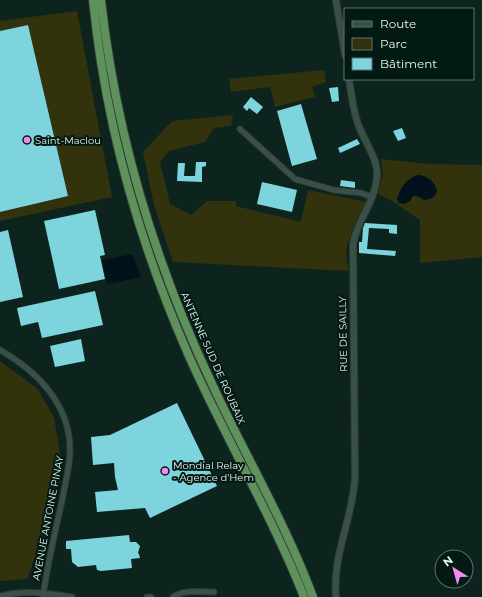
<svg xmlns="http://www.w3.org/2000/svg" width="482" height="597" font-family="Montserrat,sans-serif">
	<style>
		.green { fill: #32330d }
		.water { fill: #01121c }
		.building { fill: #7dd4dd }
		.lines { fill: none; stroke-linecap: round; stroke-linejoin: round }
		.minor-casing { stroke: #2e3b35; stroke-width: 7 }
		.tertiary-casing { stroke: #2e3b35; stroke-width: 8 }
		.trunk-casing { stroke: #2e3b35; stroke-width: 10 }
		.minor { stroke: #385048; stroke-width: 5 }
		.tertiary { stroke: #385048; stroke-width: 6 }
		.trunk { stroke: #5f915c; stroke-width: 8 }
		.poi-dot { fill: #f28af2; stroke: #031a14; stroke-width: 1.5 }
		.labels { text-anchor: middle; dominant-baseline: central; stroke-width: 4; stroke-linejoin: round; paint-order: stroke }
		.poi-label { font-size: 10px; fill: #e6f4ef; stroke: #031a14; text-anchor: start }
		.street-label { font-size: 10px; fill: #e6f4ef; stroke: #031a14 }
	</style>
	<rect width="100%" height="100%" fill="#0c241d"/>
	<path class="green" d="M77,11L112,197L0,221V212L68,196L28,25L0,31V21Z
		M324,70L326,82L312,87L315,97L275,107L270,87L231,92L229,79Z
		M233,115L231,126L214,128L205,142L169,151L160,162L170,204L191,215L207,201H236V206L301,222L308,190L366,202C358,215 349,236 346,252C346,258 348,265 349,271L173,262L154,205L143,152L172,121Z
		M381,159L429,164L482,165V257L420,263V220L391,200L378,194L383,174Z
		M0,361L38,389L54,418L60,453L36,554L27,579L0,581Z"/>
	<path class="water" d="M418,175C436,176 446,199 424,200L417,196H413L410,201L405,204L399,203L397,199C400,188 407,178 418,175Z
		M132,254L141,277L107,284L102,260Z"/>
	<path class="building" d="M28,25L68,196L0,212V31Z
		M338,87L339,101L332,102L329,88Z
		M251,97L263,107L257,114L249,108L247,111L243,107Z
		M301,104L317,159L292,166L277,111Z
		M402,128L406,138L398,141L393,131Z
		M357,139L360,144L340,153L338,148Z
		M196,162H206V166L202,167V182L177,181L178,163H185L184,176H195Z
		M341,180L355,182V188L340,186Z
		M262,182L297,190L292,212L257,204Z
		M95,210L105,255L100,256L105,279L59,289L44,221Z
		M365,223L397,225V234L389,233V229L369,228L367,249L396,251L395,256L359,253V242H362L363,228Z
		M8,230L23,297L0,302V232Z
		M95,291L103,325L42,338L38,322L21,326L17,308Z
		M81,339L85,361L55,367L50,346Z
		M177,403L217,486L150,518L145,508L97,512L95,492L118,490L115,477L114,463L93,465L91,437L110,435Z
		M129,535L130,542H136L140,546L138,553L139,554L140,558L131,559L132,568L101,571L97,570L96,565L78,567L72,562L71,549H66V541Z"/>
	<g class="lines">
		<defs>
			<path id="minor" d="M240,129L295,179L334,190L361,193L372,197
				M0,350C37,371 70,404 70,450C70,467 65,484 62,501C55,533 47,565 43,597
				M0,596C25,590 47,593 72,597
				M147,597H151
				M173,597C185,589 200,592 214,592"/>
			<path id="tertiary" d="M336,0L345,55
				M336,597C332,555 353,518 355,477L353,244C357,220 376,201 377,175C378,158 362,138 357,121C353,108 351,93 349,79"/>
			<path id="trunk" d="M93,0C105,122 139,242 188,354C224,436 271,513 304,597
				M101,0C116,134 155,264 213,386C246,457 286,524 313,597"/>
		</defs>
		<use href="#minor" class="minor-casing"/>
		<use href="#tertiary" class="tertiary-casing"/>
		<use href="#trunk" class="trunk-casing"/>
		<use href="#minor" class="minor"/>
		<use href="#tertiary" class="tertiary"/>
		<use href="#trunk" class="trunk"/>
	</g>
	<g class="poi-dot">
		<circle cx="27" cy="140" r="4"/>
		<circle cx="165" cy="471" r="4"/>
	</g>
	<g class="labels">
		<g class="poi-label">
			<text x="35" y="140">Saint-Maclou</text>
			<text x="173" y="465">Mondial Relay<tspan x="173" dy="12">- Agence d'Hem</tspan></text>
		</g>
		<g class="street-label">
			<text transform="translate(343 334) rotate(-91)">RUE DE SAILLY</text>
			<text transform="translate(213 358) rotate(66)">ANTENNE SUD DE ROUBAIX</text>
			<text transform="translate(48 518) rotate(-79)">AVENUE ANTOINE PINAY</text>
		</g>
	</g>
	<rect x="344" y="8" width="130" height="72" fill="#031a14" stroke="#5e716c"/>
	<rect x="352" y="21" width="20" height="6" fill="#385048" stroke="#5e716c"/>
	<text x="380" y="28" font-size="12" fill="#e6f4ef">Route</text>
	<rect x="352" y="38" width="20" height="12" fill="#32330d" stroke="#5e716c"/>
	<text x="380" y="48" font-size="12" fill="#e6f4ef">Parc</text>
	<rect x="352" y="58" width="20" height="12" fill="#7dd4dd" stroke="#5e716c"/>
	<text x="380" y="68" font-size="12" fill="#e6f4ef">Bâtiment</text>
	<g transform="translate(454 569) rotate(323)"><circle r="19" fill="#031a14" stroke="#5e716c"/>
	<path d="M0-3L7 15L0 10L-7 15Z" fill="#f28af2"/>
	<text y="-6" font-size="11" font-weight="bold" text-anchor="middle" fill="#e6f4ef">N</text>
	</g>
</svg>
